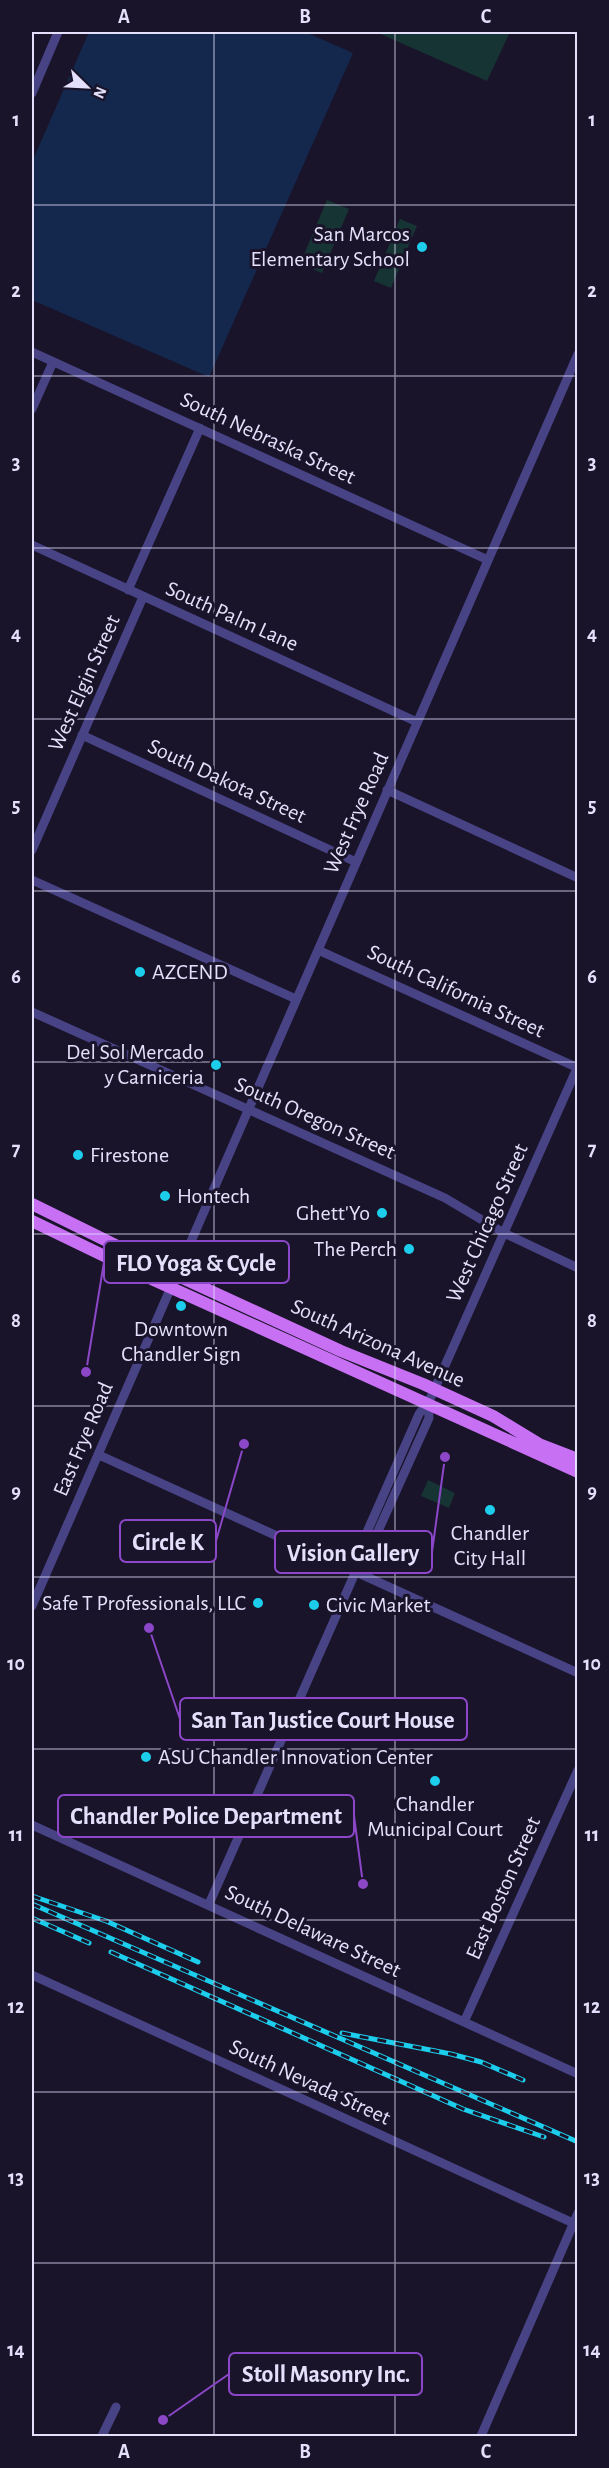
<svg xmlns="http://www.w3.org/2000/svg" width="609" height="2468" font-family="'Alegreya Sans',sans-serif">
	<style>
		.green { fill: #173434 }
		.water { fill: #14284e }
		.lines { fill: none; stroke-linecap: round; stroke-linejoin: round }
		.minor { stroke: #484385; stroke-width: 9 }
		.major { stroke: #c870f3; stroke-width: 12 }
		.rail-casing { stroke: #1cceec; stroke-width: 5 }
		.rail { stroke: #19142a; stroke-width: 3; stroke-dasharray: 9; stroke-linecap: butt }
		.grid { fill: none; stroke: #e4e0fc; stroke-width: 1.5; stroke-opacity: 0.55 }
		.poi-dot { fill: #1cceec; stroke: #19142a; stroke-width: 2 }
		.labels { text-anchor: middle; dominant-baseline: central; stroke-width: 6; stroke-linejoin: round; paint-order: stroke }
		.poi-label { font-size: 22px; fill: #e4e0fc; stroke: #19142a; text-anchor: end }
		.street-label { font-size: 22px; fill: #e4e0fc; stroke: #19142a }
		.leader { fill: none; stroke: #8b47c8; stroke-width: 2 }
		.callout-dot { fill: #8b47c8; stroke: #19142a; stroke-width: 2 }
		.callout { fill: #19142a; stroke: #8b47c8; stroke-width: 2 }
		.callout-label { font-size: 24px; text-anchor: middle; font-weight: bold; fill: #e4e0fc }
		.neatline { fill: none; stroke: #e4e0fc; stroke-width: 2 }
		.grid-label { font-size: 20px; text-anchor: middle; font-weight: bold; fill: #e4e0fc }
	</style>
	<rect width="100%" height="100%" fill="#19142a"/>
	<path class="green" d="M376,32H510L487,81Z
		M327,200L349,209L322,273L300,264Z
		M400,219L417,226L391,288L374,281Z
		M428,1480L455,1493L449,1508L421,1496Z"/>
	<path class="water" d="M89,32H305L353,53L209,377L32,300V162Z"/>
	<g class="lines">
		<path class="minor" d="M32,93L58,32
			M32,352L488,560
			M32,409L53,362
			M32,545L417,722
			M128,590L200,428
			M82,735L356,862
			M387,790L578,878
			M32,850L143,597
			M32,880L296,999
			M318,950L578,1068
			M32,1012L445,1198L504,1233L578,1268
			M99,1455L578,1673
			M355,1573L356,1557L419,1414L431,1397L578,1066
			M32,1606L578,354
			M32,1825L578,2074
			M209,1904L355,1573L365,1560L429,1418L428,1402
			M32,1975L573,2223
			M464,2022L578,1770
			M102,2436L116,2407
			M481,2436L578,2213"/>
		<path class="major" d="M32,1204L176,1275L341,1351L423,1384L493,1416L539,1444L578,1459
			M32,1221L156,1281L578,1472"/>
		<defs>
			<path id="rail" d="M32,1896L106,1921L198,1962
				M32,1904L578,2142
				M32,1918L89,1943
				M111,1952L463,2109L544,2137
				M342,2033L451,2054L481,2062L523,2080"/>
		</defs>
		<use href="#rail" class="rail-casing"/>
		<use href="#rail" class="rail"/>
	</g>
	<path class="grid" d="M214,32V2436M395,32V2436M32,205H578M32,376H578M32,548H578M32,719H578M32,891H578M32,1062H578M32,1234H578M32,1406H578M32,1577H578M32,1749H578M32,1920H578M32,2092H578M32,2263H578"/>
	<g class="poi-dot">
		<circle cx="422" cy="247" r="6"/>
		<circle cx="140" cy="972" r="6"/>
		<circle cx="216" cy="1065" r="6"/>
		<circle cx="78" cy="1155" r="6"/>
		<circle cx="165" cy="1196" r="6"/>
		<circle cx="382" cy="1213" r="6"/>
		<circle cx="409" cy="1249" r="6"/>
		<circle cx="181" cy="1306" r="6"/>
		<circle cx="490" cy="1510" r="6"/>
		<circle cx="258" cy="1603" r="6"/>
		<circle cx="314" cy="1605" r="6"/>
		<circle cx="146" cy="1757" r="6"/>
		<circle cx="435" cy="1781" r="6"/>
	</g>
	<g class="labels">
		<g class="poi-label">
			<text x="410" y="234">San Marcos<tspan x="410" dy="25">Elementary School</tspan></text>
			<text x="152" y="972" text-anchor="start">AZCEND</text>
			<text x="204" y="1052">Del Sol Mercado<tspan x="204" dy="25">y Carniceria</tspan></text>
			<text x="90" y="1155" text-anchor="start">Firestone</text>
			<text x="177" y="1196" text-anchor="start">Hontech</text>
			<text x="370" y="1213">Ghett'Yo</text>
			<text x="397" y="1249">The Perch</text>
			<text x="181" y="1329" text-anchor="middle">Downtown<tspan x="181" dy="25">Chandler Sign</tspan></text>
			<text x="490" y="1533" text-anchor="middle">Chandler<tspan x="490" dy="25">City Hall</tspan></text>
			<text x="246" y="1603">Safe T Professionals, LLC</text>
			<text x="326" y="1605" text-anchor="start">Civic Market</text>
			<text x="158" y="1757" text-anchor="start">ASU Chandler Innovation Center</text>
			<text x="435" y="1804" text-anchor="middle">Chandler<tspan x="435" dy="25">Municipal Court</tspan></text>
		</g>
		<g class="street-label">
			<text transform="translate(268 438) rotate(25)">South Nebraska Street</text>
			<text transform="translate(232 616) rotate(24)">South Palm Lane</text>
			<text transform="translate(84 683) rotate(-66)">West Elgin Street</text>
			<text transform="translate(227 781) rotate(25)">South Dakota Street</text>
			<text transform="translate(356 813) rotate(-66)">West Frye Road</text>
			<text transform="translate(456 991) rotate(25)">South California Street</text>
			<text transform="translate(315 1118) rotate(24)">South Oregon Street</text>
			<text transform="translate(487 1223) rotate(-66)">West Chicago Street</text>
			<text transform="translate(378 1343) rotate(24)">South Arizona Avenue</text>
			<text transform="translate(83 1439) rotate(-67)">East Frye Road</text>
			<text transform="translate(503 1888) rotate(-66)">East Boston Street</text>
			<text transform="translate(313 1931) rotate(25)">South Delaware Street</text>
			<text transform="translate(310 2082) rotate(25)">South Nevada Street</text>
		</g>
	</g>
	<path class="leader" d="M86 1372L104 1262M244 1444L216 1541M445 1457L432 1552M149 1628L180 1719M363 1884L354 1816M163 2420L229 2374"/>
	<g class="callout-dot">
		<circle cx="86" cy="1372" r="6"/>
		<circle cx="244" cy="1444" r="6"/>
		<circle cx="445" cy="1457" r="6"/>
		<circle cx="149" cy="1628" r="6"/>
		<circle cx="363" cy="1884" r="6"/>
		<circle cx="163" cy="2420" r="6"/>
	</g>
	<g class="callout">
		<rect x="104" y="1241" width="185" height="42" rx="6"/>
		<rect x="120" y="1520" width="96" height="42" rx="6"/>
		<rect x="275" y="1531" width="157" height="42" rx="6"/>
		<rect x="180" y="1698" width="287" height="42" rx="6"/>
		<rect x="58" y="1795" width="296" height="42" rx="6"/>
		<rect x="229" y="2353" width="193" height="42" rx="6"/>
	</g>
	<g class="callout-label">
		<text x="196" y="1271">FLO Yoga &amp; Cycle</text>
		<text x="168" y="1550">Circle K</text>
		<text x="353" y="1561">Vision Gallery</text>
		<text x="323" y="1728">San Tan Justice Court House</text>
		<text x="206" y="1824">Chandler Police Department</text>
		<text x="326" y="2382">Stoll Masonry Inc.</text>
	</g>
	<rect width="609" height="2468" fill="none" stroke="#19142a" stroke-width="66"/>
	<g transform="translate(87 87) rotate(114)" stroke="#19142a" stroke-width="4.5" paint-order="stroke">
	<path d="M0-4.5L10 22L0 15L-10 22Z" fill="#e4e0fc"/>
	<text y="-9" font-size="16" font-weight="bold" text-anchor="middle" fill="#e4e0fc">N</text>
	</g>
	<rect x="33" y="33" width="543" height="2402" class="neatline"/>
	<g class="grid-label">
		<text x="124" y="23">A</text>
		<text x="305" y="23">B</text>
		<text x="486" y="23">C</text>
		<text x="16" y="126">1</text>
		<text x="592" y="126">1</text>
		<text x="16" y="297">2</text>
		<text x="592" y="297">2</text>
		<text x="16" y="469">3</text>
		<text x="592" y="469">3</text>
		<text x="16" y="640">4</text>
		<text x="592" y="640">4</text>
		<text x="16" y="812">5</text>
		<text x="592" y="812">5</text>
		<text x="16" y="983">6</text>
		<text x="592" y="983">6</text>
		<text x="16" y="1155">7</text>
		<text x="592" y="1155">7</text>
		<text x="16" y="1327">8</text>
		<text x="592" y="1327">8</text>
		<text x="16" y="1498">9</text>
		<text x="592" y="1498">9</text>
		<text x="16" y="1670">10</text>
		<text x="592" y="1670">10</text>
		<text x="16" y="1841">11</text>
		<text x="592" y="1841">11</text>
		<text x="16" y="2013">12</text>
		<text x="592" y="2013">12</text>
		<text x="16" y="2184">13</text>
		<text x="592" y="2184">13</text>
		<text x="16" y="2356">14</text>
		<text x="592" y="2356">14</text>
		<text x="124" y="2458">A</text>
		<text x="305" y="2458">B</text>
		<text x="486" y="2458">C</text>
	</g>
</svg>
